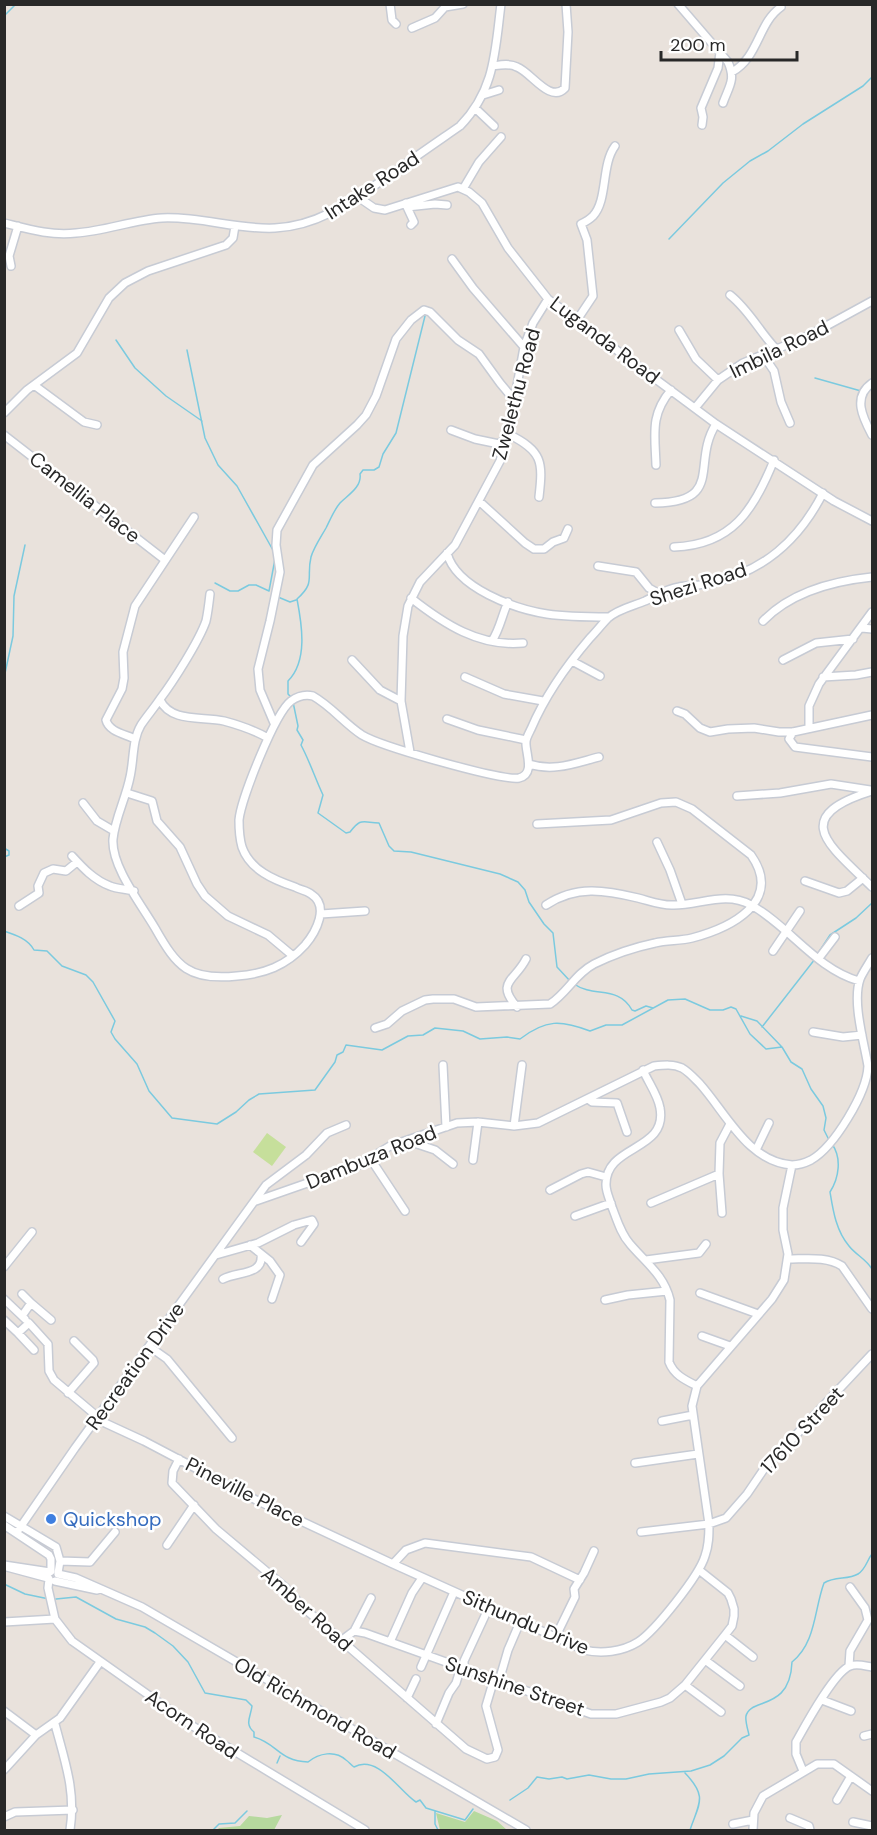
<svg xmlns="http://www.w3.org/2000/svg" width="877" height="1835" font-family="'DM Sans',sans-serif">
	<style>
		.green { fill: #b6d99e }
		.pitch { fill: #c6df9b }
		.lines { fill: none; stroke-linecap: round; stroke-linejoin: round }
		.stream { stroke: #7bcadf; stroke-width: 1.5 }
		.minor-casing { stroke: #c7cbd4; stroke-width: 10 }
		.minor { stroke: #fff; stroke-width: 7 }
		.shop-dot { fill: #3f7fe0; stroke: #fff; stroke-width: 2 }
		.labels { text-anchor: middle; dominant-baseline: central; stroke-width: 5; stroke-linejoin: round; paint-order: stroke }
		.street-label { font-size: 20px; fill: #282828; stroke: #fff }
		.shop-label { font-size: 20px; fill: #366cbe; stroke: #fff; text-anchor: start }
	</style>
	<rect width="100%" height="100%" fill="#e9e2dc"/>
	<path class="green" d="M474,1811L497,1821L507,1830H440L436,1813L465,1822Z
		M282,1815L274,1830H217L219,1828L240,1826L249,1816L267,1818Z"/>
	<path class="pitch" d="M267,1133L286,1147L272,1166L253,1152Z"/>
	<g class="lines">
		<path class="stream" d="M4,16L16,4
			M669,239L723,183L750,161L768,151L803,124L863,86L872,77
			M116,340L135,368L166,396L202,421
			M187,350L205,438L218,465L237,486L274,552
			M815,378L861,391
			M215,583L230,591H238L249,585H256L269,591
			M269,591L275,559
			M278,597L290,602L296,600
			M4,678L13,636L14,596L25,545
			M291,697L288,694V681C308,661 302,625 297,599C316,582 306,578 311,557C314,547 321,537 326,528C330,520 334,510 340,503C348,495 362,487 360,474L363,470H374L379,467L383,454L396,433L425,316
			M293,702L298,726L297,730L303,740L301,745C310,762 315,778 323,795L318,813L346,833L350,832C361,818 361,822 379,823L389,846L394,851L411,852L500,874L518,882L525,890L529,902L544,924L553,933L557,967L570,981
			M4,848L9,851V855L4,857
			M4,931C16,935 28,939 34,950L47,951L62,966L86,975L93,982L115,1021L111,1032L115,1039L137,1064L149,1091L172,1118L217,1124L236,1112L249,1100L259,1094L315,1090L335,1062L337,1055L343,1052L346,1045L382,1050L408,1036L423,1035L435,1028L463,1031L480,1039L507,1037L520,1039C546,1019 561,1020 590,1031L606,1025H622L668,1000L685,999L710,1010H723L731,1007L736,1009L750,1034L766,1049L782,1047L791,1062L802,1069L811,1089L823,1106L826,1118L824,1130L829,1140
			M817,955L830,935L856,918L872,903
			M574,984C594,998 618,985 632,1010L635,1011L646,1006L653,1008
			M741,1016L757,1021L781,1046
			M762,1027L815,959
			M832,1144C842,1158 839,1178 830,1192C833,1210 836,1231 849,1246C856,1255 866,1259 872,1269
			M4,1584L25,1594L49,1599
			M56,1599L76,1597L116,1619L145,1627L155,1633L173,1646L188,1662L205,1693L246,1700L252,1706C251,1716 244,1724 254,1732V1737C278,1744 279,1761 308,1762C319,1753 335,1750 346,1760C349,1762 351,1765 354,1767C378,1754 400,1792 416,1802L420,1800L426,1808L465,1820L473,1809
			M277,1763L280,1756
			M685,1773C708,1797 699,1803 690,1830
			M510,1800L528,1788L537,1777L549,1779L562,1777L567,1779L589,1775L611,1779H626L649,1774L691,1771L710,1765L724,1756L742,1738L749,1735C748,1730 745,1721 746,1716C750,1697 790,1712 792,1662C816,1643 814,1610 824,1583C835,1576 848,1580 858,1574C866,1569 867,1560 872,1554
			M435,1811V1824L438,1830
			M213,1830L219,1824L235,1823L247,1811"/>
		<defs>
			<path id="minor" d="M390,4L392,20L396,24
				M678,4L728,62C736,80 729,86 723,103
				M412,28L435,18L445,7L463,4
				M493,66C500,65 509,63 517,67C531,72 550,104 565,88L568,32L566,4
				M732,72C759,57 758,23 781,7
				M483,95L499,90
				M475,108L494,126
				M702,125L703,117L701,108L718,68L720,52
				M463,189L479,162L501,137
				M358,197L374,208L385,210L458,187L469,192L482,203L508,248L548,299L716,424L834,501L872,521
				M406,203L407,207L435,204L447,205
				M407,207L414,222L411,225
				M4,223C28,229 51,236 76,233C105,231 133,220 162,218C200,216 237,230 275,228C321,226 356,198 393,173C415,157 437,142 460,126C495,90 495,52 501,4
				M452,259L473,288L524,347
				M11,266L9,256L18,226
				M730,295C749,310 759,331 776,349
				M577,320L593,296L587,240L581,224C585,222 590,219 593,216C608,200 601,165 615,146
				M679,330L696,359L718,380
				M763,355L774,371L781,402L790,423
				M872,383C852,397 863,418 872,435
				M34,385L84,422L97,425
				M695,408L718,380L743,363L808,336L872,301
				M4,413L27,390L77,353L109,298L125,283L148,271L226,245L233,238L235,226
				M451,430L475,439L499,444L506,438
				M508,434C543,451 543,462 539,497
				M4,435L165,560
				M656,465C655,434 650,415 671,390
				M479,501L525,543L534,549H544L553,542L564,538L568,529
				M655,503C725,502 691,463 716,424
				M674,547C732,545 754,510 774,460
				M447,553C456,588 515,609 547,614C567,617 588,617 609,617
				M598,566L636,572L649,588L658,593
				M210,594C209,603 208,612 206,621C199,641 173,682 160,699C154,708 147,716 141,725C132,740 134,760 130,777C126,798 115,818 113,839C111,866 141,904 155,928C177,967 189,981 237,976C264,974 286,966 305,945C316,932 330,906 311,894C306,890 300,890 295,887C274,880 250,870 242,847C240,840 239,828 239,820C241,799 275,713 291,701C298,696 305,694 313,696C331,706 345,724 362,735C380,746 501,781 519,778C536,774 525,752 526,742C526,738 529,733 531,729C545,696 566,666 590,638C596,632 602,624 608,618C618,609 633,606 645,601C656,596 666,589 679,587C689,585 700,586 710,583C764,572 799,540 823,493
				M411,598C444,624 479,647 523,643
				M763,621C791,592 833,581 872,577
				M862,628L872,629
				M492,641C500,629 502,615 508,602
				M352,660L380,690L401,701
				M783,660L816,643L853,639
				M572,661L600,676
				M465,677L504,694L543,701
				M823,677L856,675L872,672
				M160,700C171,723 203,716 224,721C239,725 254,730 268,738
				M677,711L685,714L700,728L710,732L728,729L754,728L779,732H793L872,715
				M447,719L478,730L526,740
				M274,723L260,690L258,669L270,621L280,572L276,545L277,530L313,465L357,425L366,415L376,396L396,339L411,320L424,310L430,312L458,340L479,354L500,383L515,401
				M809,728V706L819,684L872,612
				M793,732L789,739L795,747L872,757
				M135,739C125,734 109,732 106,720L122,689L124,678L123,652L135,606L194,517
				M410,752L401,701L403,636L408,606L420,582L455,545L500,461L509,430L524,347L533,323L548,299
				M529,764C554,772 575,763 599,757
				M872,791C788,817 829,845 872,887
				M127,793L152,801L157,821L180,847L197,884L205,896L228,916L268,935L293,956
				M737,796L780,793L831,784L870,790
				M83,803L97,821L114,831
				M657,842L670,870L682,904
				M72,856C83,868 94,880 110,886C117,889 126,889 134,891
				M805,881L839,893L847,891L863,878
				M546,905C576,885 605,890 638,898C650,901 662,906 674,905C700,905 726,891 751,905C789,926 816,969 859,981
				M19,906L39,893L38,886L44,873L53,869L66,871L77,862
				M321,914L365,911
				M773,951L800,911
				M819,958L835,937
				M517,1007C495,982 515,981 526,959
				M375,1028L387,1024L402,1011L425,1000L433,999H454L476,1007L550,1004C567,993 575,974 594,964C612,955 636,947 655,943C667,940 680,941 692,938C730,928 784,902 751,855L692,809L676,802L661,803L611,820L537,824
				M813,1032L843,1037L862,1035
				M443,1065L446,1127
				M643,1070C648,1082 658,1095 660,1108C668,1152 605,1144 606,1185C606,1192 610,1200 612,1207C617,1220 621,1234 630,1244C646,1263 664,1275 670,1300L669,1362C674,1375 685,1380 697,1386
				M588,1099L592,1102L617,1103L627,1132
				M514,1126L522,1065
				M408,1141L435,1150L453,1164
				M756,1150L769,1123
				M370,1158L405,1211
				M473,1160L478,1122
				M550,1190L581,1174L588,1172L606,1177
				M256,1201L359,1165L390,1146L457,1123L478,1122L514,1126L538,1123L654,1066C664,1065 674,1064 682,1068C689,1072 695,1079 700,1084C726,1113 748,1162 792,1165
				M651,1203L719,1174
				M722,1213L719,1174L720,1143L730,1124
				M575,1216L611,1203
				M250,1245L270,1261L280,1275L272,1299
				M216,1255L258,1243L294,1225L312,1220L314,1224L301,1242
				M788,1259C806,1259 827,1256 842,1266L872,1309
				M646,1260L699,1253L706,1244
				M4,1267L32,1232
				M223,1279C237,1271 264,1276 261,1254
				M700,1293L758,1314
				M22,1294L31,1303
				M4,1299L25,1319
				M605,1300L628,1295L667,1291
				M22,1316L31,1303L51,1320
				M4,1320L18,1333
				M702,1336L730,1346
				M150,1347L167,1359L232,1438
				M34,1350L18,1333L29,1323L48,1344L49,1371L54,1380L105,1423L144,1441L256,1500L393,1564L584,1650C601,1654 622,1652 638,1642C655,1631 699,1576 705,1556C709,1545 709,1535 709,1524L692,1406L697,1386L772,1299L784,1280L788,1254L783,1230V1208L792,1165C798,1165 805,1163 811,1160C834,1147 867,1093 868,1066C864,1042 852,1002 860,979C863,972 868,965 872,958
				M68,1393L94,1363L93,1360L74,1341
				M662,1421L693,1415
				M179,1459L173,1471L172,1483L216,1529L285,1587L304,1608L466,1749L487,1759L495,1757L498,1750L486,1706L494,1679
				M635,1463L698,1454
				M4,1516L56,1547L60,1561L58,1573
				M4,1525L49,1555L51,1559V1571
				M17,1532L75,1448L266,1185L306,1155L327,1133L346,1125
				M641,1532L709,1524L726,1518L747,1494L764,1469L872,1354
				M167,1545L194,1505
				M60,1561L90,1562L115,1532
				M393,1564L406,1550L425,1543L531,1557L580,1580
				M4,1565L50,1572
				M7,1567L48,1578
				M58,1574L76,1578L142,1607L526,1830
				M49,1579L48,1588L55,1619L72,1641L191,1725L365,1830
				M55,1581L97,1590
				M4,1622L55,1619
				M354,1631L371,1598
				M725,1635L753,1657
				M555,1638L575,1597L574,1589L584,1573L594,1551
				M342,1640L354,1631L365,1633L591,1714H616L661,1702L670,1698L685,1685L725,1635L732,1626L734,1616V1609L731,1599L728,1593L699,1570
				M390,1642L412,1593L422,1578
				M705,1660L740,1686
				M849,1666L850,1651L868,1620L865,1608L850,1587
				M421,1667L454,1592
				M464,1668V1661L489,1607
				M499,1681L508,1650L520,1622
				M685,1685L721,1712
				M407,1698L416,1679
				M822,1700L851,1711
				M4,1711L36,1735
				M55,1724C65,1762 76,1791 70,1830
				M436,1724L449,1693L456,1683L461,1667
				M864,1736L872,1734
				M4,1770L36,1735L60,1718L100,1662
				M803,1771L796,1754V1742C805,1726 834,1672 850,1666C857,1663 865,1666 872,1667
				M837,1800L851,1776
				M4,1817L15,1812L73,1810
				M790,1818L809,1826L810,1830
				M853,1822L872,1826
				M733,1824L753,1820
				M753,1830L754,1813L763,1796L817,1764H834L872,1791"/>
		</defs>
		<use href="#minor" class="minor-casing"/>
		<use href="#minor" class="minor"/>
	</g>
	<circle class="shop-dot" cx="51" cy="1519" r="6"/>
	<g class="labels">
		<g class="street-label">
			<text transform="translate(372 185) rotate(-33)">Intake Road</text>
			<text transform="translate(605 340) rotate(37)">Luganda Road</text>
			<text transform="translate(779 349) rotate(-26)">Imbila Road</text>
			<text transform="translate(516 394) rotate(-75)">Zwelethu Road</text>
			<text transform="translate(85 497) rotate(38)">Camellia Place</text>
			<text transform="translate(698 584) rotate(-18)">Shezi Road</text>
			<text transform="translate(371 1157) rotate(-22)">Dambuza Road</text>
			<text transform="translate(135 1366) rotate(-54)">Recreation Drive</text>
			<text transform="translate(802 1430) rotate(-47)">17610 Street</text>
			<text transform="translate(245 1492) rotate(27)">Pineville Place</text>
			<text transform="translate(307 1609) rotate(42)">Amber Road</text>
			<text transform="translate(526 1622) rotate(23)">Sithundu Drive</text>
			<text transform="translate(515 1686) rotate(19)">Sunshine Street</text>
			<text transform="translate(315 1708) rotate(30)">Old Richmond Road</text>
			<text transform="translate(192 1724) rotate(34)">Acorn Road</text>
		</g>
		<g class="shop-label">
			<text x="63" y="1519">Quickshop</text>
		</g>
	</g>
	<rect width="877" height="1835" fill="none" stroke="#282828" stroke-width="12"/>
	<path d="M661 51v9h136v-9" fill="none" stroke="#282828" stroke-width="3"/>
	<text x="670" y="51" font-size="18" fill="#282828" stroke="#ffffff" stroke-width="4.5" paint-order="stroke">200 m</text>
</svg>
